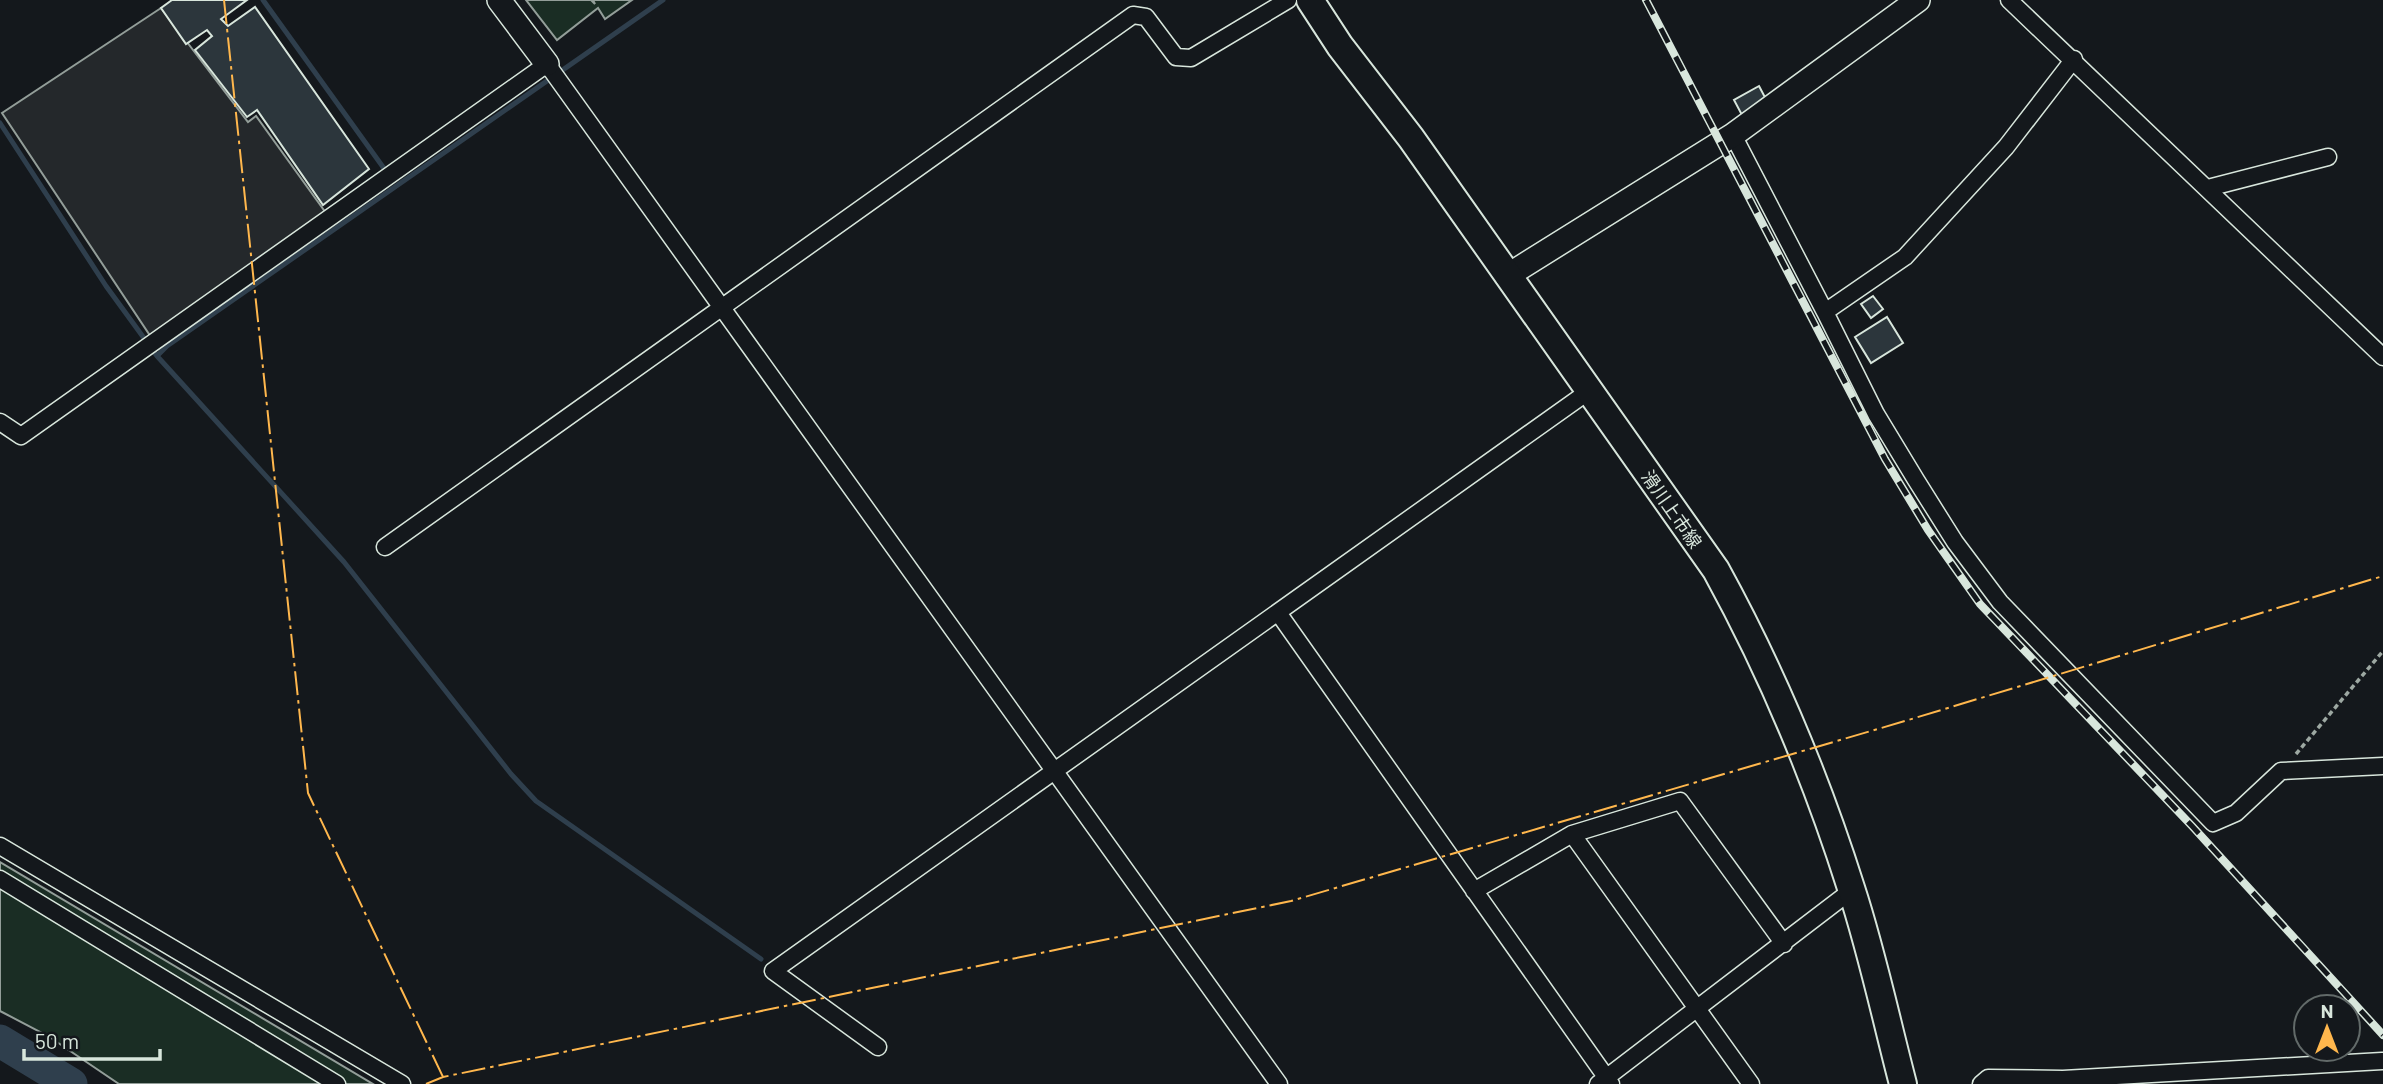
<svg xmlns="http://www.w3.org/2000/svg" width="2383" height="1084" font-family="Barlow,'Noto Sans JP',sans-serif">
	<style>
		.green { fill: #1a2d24; stroke: #939e99; stroke-width: 2 }
		.parking { fill: #24282b; stroke: #939e99; stroke-width: 2 }
		.lines { fill: none; stroke-linecap: round; stroke-linejoin: round }
		.stream { stroke: #2f3f4d; stroke-width: 5 }
		.river { stroke: #2f3f4d; stroke-width: 33 }
		.building { fill: #2c363c; stroke: #d8e6dc; stroke-width: 2 }
		.street-casing { stroke: #d8e6dc; stroke-width: 19 }
		.secondary-casing { stroke: #d8e6dc; stroke-width: 26 }
		.primary-casing { stroke: #d8e6dc; stroke-width: 30 }
		.path { stroke: #9da8a2; stroke-width: 3.5; stroke-dasharray: 5 3.5; stroke-linecap: butt }
		.street { stroke: #14181c; stroke-width: 16 }
		.secondary { stroke: #14181c; stroke-width: 23 }
		.primary { stroke: #14181c; stroke-width: 26 }
		.rail-casing { stroke: #d8e6dc; stroke-width: 8 }
		.rail { stroke: #14181c; stroke-width: 5; stroke-dasharray: 16; stroke-linecap: butt }
		.power { stroke: #ffb74d; stroke-width: 2; stroke-dasharray: 24 5 3.5 5; stroke-linecap: butt }
		.labels { text-anchor: middle; dominant-baseline: central; stroke-width: 5; stroke-linejoin: round; paint-order: stroke }
		.street-label { font-size: 18px; fill: #d8e6dc; stroke: #14181c }
	</style>
	<rect width="100%" height="100%" fill="#14181c"/>
	<path class="green" d="M526,0H591L595,4L593,0H632L605,19L598,8L557,40Z
		M0,862L373,1084H119L48,1036L0,1011Z"/>
	<path class="parking" d="M161,8L248,122L256,116L331,220L153,340L2,113Z"/>
	<g class="lines">
		<path class="stream" d="M263,0L388,174
			M0,123L106,286L157,356L344,562L511,774L536,801L761,959
			M157,356L167,346L663,0"/>
		<path class="river" d="M0,1041L71,1084"/>
	</g>
	<path class="building" d="M172,0H247L221,19L228,26L255,7L369,169L323,205L257,110L247,117L195,50L212,36L207,30L186,44L161,8Z
		M1759,86L1768,103L1743,117L1734,100Z
		M1873,296L1883,309L1871,318L1861,304Z
		M1887,317L1903,343L1871,363L1855,337Z"/>
	<g class="lines">
		<defs>
			<path id="street" d="M2009,0L2383,357
				M1733,135L1825,312L1905,257L2006,147L2074,59
				M2208,188L2328,157
				M1825,312L1876,414L1916,480L1955,542L2000,602L2213,823L2236,813L2281,771L2383,766
				M0,422L21,436L547,64L1279,1084
				M385,547L1133,15L1146,17L1176,57L1191,58L1288,0
				M1279,614L1611,1084
				M1572,834L1751,1084
				M0,846L402,1084
				M0,879L337,1084
				M1474,891L1572,834L1680,801L1784,944
				M878,1047L773,971L1589,391
				M1598,1084L1852,890
				M1981,1084L1988,1078L2063,1079L2382,1061"/>
			<path id="secondary" d="M499,0L547,64
				M1507,276L1733,135L1918,0"/>
			<path id="primary" d="M1310,0L1340,46L1411,138L1716,570C1772,672 1816,777 1851,888C1872,952 1886,1019 1903,1084"/>
		</defs>
		<use href="#street" class="street-casing"/>
		<use href="#secondary" class="secondary-casing"/>
		<use href="#primary" class="primary-casing"/>
		<path class="path" d="M2296,754L2383,651"/>
		<use href="#street" class="street"/>
		<use href="#secondary" class="secondary"/>
		<use href="#primary" class="primary"/>
		<defs>
			<path id="rail" d="M1646,0L1885,459L1928,530L1980,604L2192,826L2383,1035"/>
		</defs>
		<use href="#rail" class="rail-casing"/>
		<use href="#rail" class="rail"/>
		<path class="power" d="M224,0L308,793L443,1077
			M426,1084L443,1077L1291,901L1905,721L2383,576"/>
	</g>
	<g class="labels">
		<g class="street-label">
			<text transform="translate(1672 509) rotate(55)">滑川上市線</text>
		</g>
	</g>
	<g transform="translate(2327 1028)"><circle r="33" fill="#14181c" stroke="#626a69" stroke-width="2"/>
	<path d="M0-5L12 26L0 18L-12 26Z" fill="#ffb74d"/>
	<text y="-10" font-size="19" font-weight="bold" text-anchor="middle" fill="#d8e6dc">N</text>
	</g>
	<path d="M24 1049v10h136v-10" fill="none" stroke="#d8e6dc" stroke-width="3.5"/>
	<text x="35" y="1049" font-size="21" fill="#d8e6dc" stroke="#14181c" stroke-width="5" paint-order="stroke">50 m</text>
</svg>
